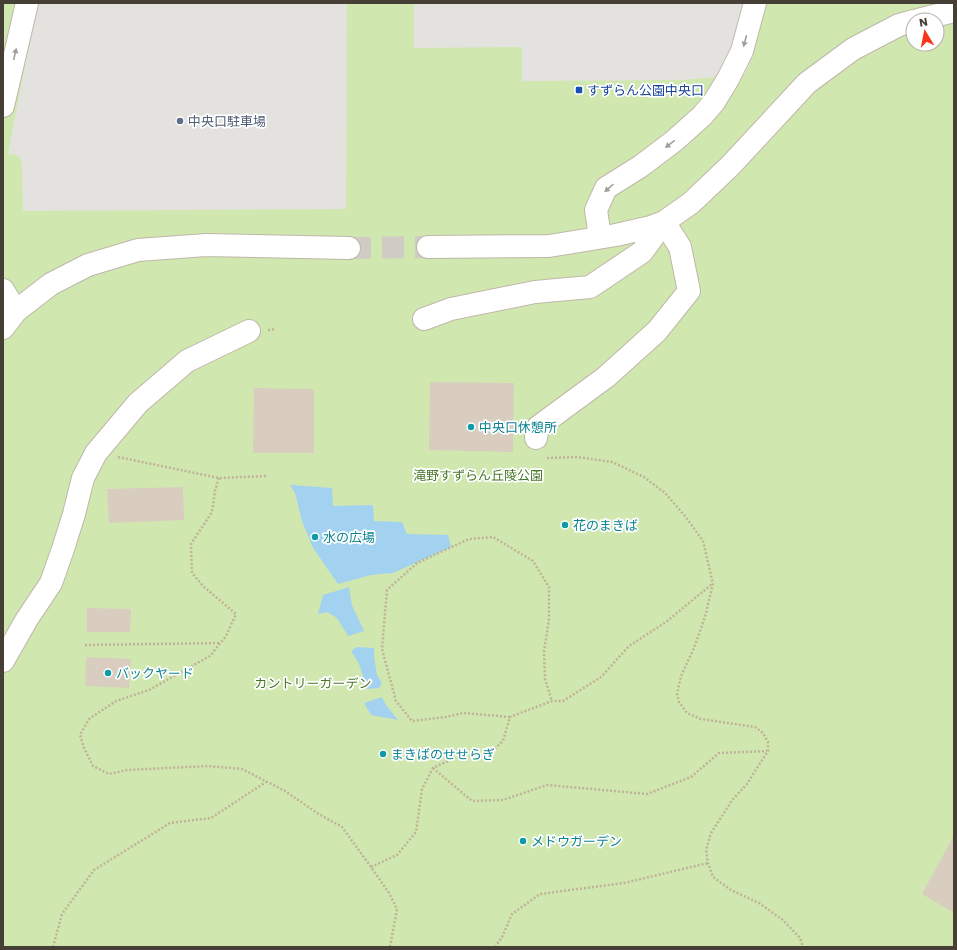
<svg xmlns="http://www.w3.org/2000/svg" width="957" height="950" font-family="Poppins,'Noto Sans JP',sans-serif">
	<style>
		.green { fill: #d0e8af; fill-rule: evenodd }
		.parking { fill: #e4e2df }
		.water { fill: #a3d2f0 }
		.building { fill: #d8cdbf }
		.lines { fill: none; stroke-linecap: round; stroke-linejoin: round }
		.minor-tunnel { stroke: #d0ccc4; stroke-width: 22; stroke-dasharray: 22 11; stroke-linecap: butt }
		.minor-casing { stroke: #bfb7a9; stroke-width: 24 }
		.path { stroke: #c0b29a; stroke-width: 2.5; stroke-dasharray: 2 2; stroke-linecap: butt }
		.minor { stroke: #fff; stroke-width: 22 }
		.oneway { fill: #a29f9a }
		.transit-dot { fill: #1a4fb4; stroke: #fff; stroke-width: 1.5 }
		.service-dot { fill: #5c6f8a; stroke: #fff; stroke-width: 1.5 }
		.culture-dot { fill: #0f9aa8; stroke: #fff; stroke-width: 1.5 }
		.labels { text-anchor: middle; dominant-baseline: central; stroke-width: 3.5; stroke-linejoin: round; paint-order: stroke }
		.transit-label { font-size: 13px; fill: #164399; stroke: #fff; text-anchor: start }
		.service-label { font-size: 13px; fill: #4e5e75; stroke: #fff; text-anchor: start }
		.culture-label { font-size: 13px; fill: #0d838f; stroke: #fff; text-anchor: start }
		.park-label { font-size: 13px; fill: #497829; stroke: #fff }
	</style>
	<rect width="100%" height="100%" fill="#f3efe7"/>
	<path class="green" d="M3,3H954V947H3ZM913,20H937V44H913Z"/>
	<path class="parking" d="M37,3H347L346,209L23,211L22,165L21,160L18,156L13,154H8Z
		M414,3H766L752,59L744,75L680,80L522,81V47L414,48Z"/>
	<path class="water" d="M290,485L332,488L333,506L373,505L374,521L402,522L407,534L448,535L451,547L393,573L371,575L338,584L313,548L302,521L295,493Z
		M349,587L352,605L364,631L348,636L337,618L327,612L318,614L323,595Z
		M357,647L374,648V656L377,675L382,683L379,688L367,689L359,664L351,651Z
		M382,697L386,705L398,720L371,715L364,703Z"/>
	<path class="building" d="M430,382L514,383L513,452L429,450Z
		M254,388L314,389V453H253Z
		M183,487L184,520L109,523L107,489Z
		M87,608L131,609L130,632H87Z
		M86,657L131,659L129,688L85,686Z
		M954,835V913L922,894Z"/>
	<g class="lines">
		<path class="minor-tunnel" d="M349,248L428,247"/>
		<defs>
			<path id="minor" d="M918,20L954,11
				M3,106L27,3
				M600,237L596,210L606,188L641,166L674,141L702,116L714,102L728,79L742,51L755,3
				M428,247L549,246L616,235L651,227L664,222L691,203L730,166L807,83L853,49L899,25L913,21
				M3,290L16,311
				M424,319L451,309L535,292L590,287L642,252L664,222L680,247L689,291L657,331L606,377L538,427L536,438
				M3,328L16,311L51,284L88,265L138,250L206,245L349,248
				M3,661L27,619L51,583L63,549L74,514L83,478L96,453L138,403L187,361L249,331"/>
		</defs>
		<use href="#minor" class="minor-casing"/>
		<path class="path" d="M268,330L276,329
			M118,457L219,478L268,476
			M547,458L578,457L612,462L644,477L665,493L685,516L703,541L713,584L705,617L694,648L681,676L677,694L679,702L687,713L701,719L755,727L763,733L768,742V751L757,768L747,784L733,799L711,833L706,850L708,863L713,877L731,890L759,903L783,920L800,938L803,947
			M219,478L215,491L212,512L191,544L192,573L204,587L236,614L226,636L210,656L149,690L116,701L89,719L80,735L84,748L93,766L109,774L127,770L208,766L242,769L285,791L317,813L342,827L371,867L389,893L397,909L390,947
			M85,645L220,643
			M510,717L463,713L446,717L412,721L396,701L382,649L387,590L417,563L469,539L493,537L533,561L549,587V619L544,652L545,679L552,701
			M433,768L472,801L503,800L547,785L647,794L691,777L719,753L767,751
			M371,867L397,855L416,832L422,789L433,768L454,758L488,755L503,741L510,717L552,701H563L601,677L629,646L666,622L712,584
			M53,947L62,914L94,870L170,823L211,818L266,782
			M495,947L502,937L512,914L540,894L624,883L708,863"/>
		<use href="#minor" class="minor"/>
	</g>
	<defs><path id="oneway-solid" d="M-6-.8H1V-3.2L6.5 0L1 3.2V.8H-6Z"/></defs>
	<g class="oneway">
		<use href="#oneway-solid" transform="translate(745 41) rotate(105)"/>
		<use href="#oneway-solid" transform="translate(15 54) rotate(-77)"/>
		<use href="#oneway-solid" transform="translate(670 144) rotate(142)"/>
		<use href="#oneway-solid" transform="translate(609 188) rotate(138)"/>
	</g>
	<rect class="transit-dot" x="575" y="86" width="8" height="8" rx="2"/>
	<circle class="service-dot" cx="180" cy="121" r="4"/>
	<g class="culture-dot">
		<circle cx="471" cy="427" r="4"/>
		<circle cx="565" cy="525" r="4"/>
		<circle cx="315" cy="537" r="4"/>
		<circle cx="108" cy="673" r="4"/>
		<circle cx="383" cy="754" r="4"/>
		<circle cx="523" cy="841" r="4"/>
	</g>
	<g class="labels">
		<g class="transit-label">
			<text x="587" y="90">すずらん公園中央口</text>
		</g>
		<g class="service-label">
			<text x="188" y="121">中央口駐車場</text>
		</g>
		<g class="culture-label">
			<text x="479" y="427">中央口休憩所</text>
			<text x="573" y="525">花のまきば</text>
			<text x="323" y="537">水の広場</text>
			<text x="116" y="673">バックヤード</text>
			<text x="391" y="754">まきばのせせらぎ</text>
			<text x="531" y="841">メドウガーデン</text>
		</g>
		<g class="park-label">
			<text x="478" y="475">滝野すずらん丘陵公園</text>
			<text x="313" y="683">カントリーガーデン</text>
		</g>
	</g>
	<rect width="957" height="950" fill="none" stroke="#463f36" stroke-width="8"/>
	<g transform="translate(925 32) rotate(350)"><circle r="19" fill="#ffffff" stroke="#b5b2af"/>
	<path d="M0-3L7 15L0 10L-7 15Z" fill="#f93418"/>
	<text y="-6" font-size="11" font-weight="bold" text-anchor="middle" fill="#463f36">N</text>
	</g>
</svg>
